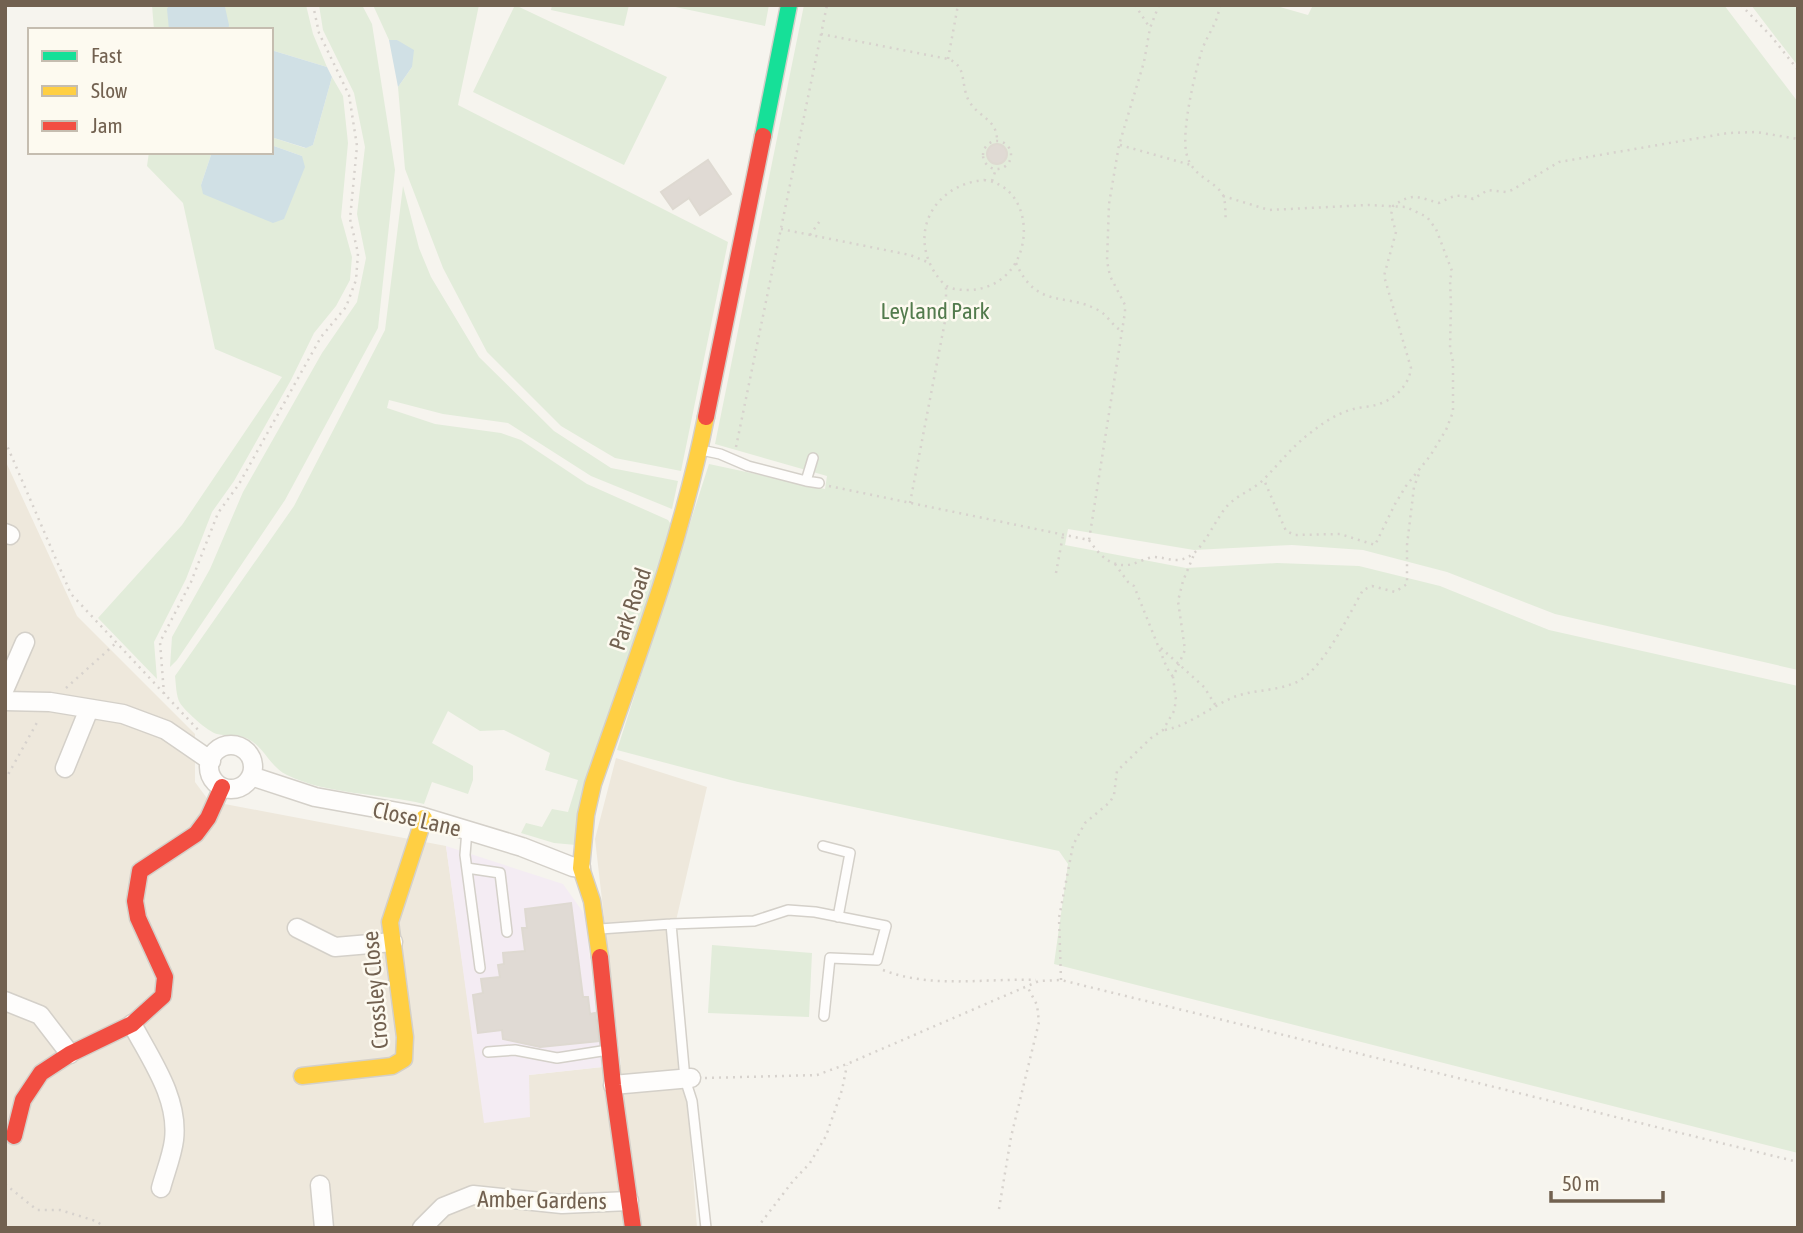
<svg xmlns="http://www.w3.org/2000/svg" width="1803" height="1233" font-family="'Asap Condensed',sans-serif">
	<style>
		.residential { fill: #eee8dc }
		.education { fill: #f4ecf3 }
		.green { fill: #e2ecda }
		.water { fill: #d0e0e5 }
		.building { fill: #e0dad4; stroke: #ded9d1; stroke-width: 2 }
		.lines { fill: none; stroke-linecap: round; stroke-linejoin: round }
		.lane-casing { stroke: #d4d0c9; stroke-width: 12 }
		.street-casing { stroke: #d4d0c9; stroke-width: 21 }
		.fast-casing { stroke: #d4d0c9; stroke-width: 19 }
		.slow-casing { stroke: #d4d0c9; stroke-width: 19 }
		.jam-casing { stroke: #d4d0c9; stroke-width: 19 }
		.path { stroke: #d7d2cd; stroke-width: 2.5; stroke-dasharray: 2 5; stroke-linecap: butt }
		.lane { stroke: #fefdfc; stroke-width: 9 }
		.street { stroke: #fefdfc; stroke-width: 18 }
		.fast { stroke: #16e098; stroke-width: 16 }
		.slow { stroke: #ffcf43; stroke-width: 16 }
		.jam { stroke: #f24e42; stroke-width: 16 }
		.labels { text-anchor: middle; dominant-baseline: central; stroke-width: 5; stroke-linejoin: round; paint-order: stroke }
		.park-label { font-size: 23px; fill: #537b4d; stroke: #fdfaf0 }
		.street-label { font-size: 23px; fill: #726150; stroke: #fdfaf0 }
	</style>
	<rect width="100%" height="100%" fill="#f6f4ee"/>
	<path class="residential" d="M5,460L77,616L195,734V782L209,801L446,846L485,1123L529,1075L621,1065L595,839L616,758L707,787L675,925L697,1228H5Z"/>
	<path class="education" d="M446,846L563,884L585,915L602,1067L529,1075L530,1117L484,1123Z"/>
	<path class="green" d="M152,5H306L313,34L327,67L271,50V30H154Z
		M319,5H362L372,24L395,170L378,328L285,500L177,660L170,667L172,637L210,569L243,492L322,353L357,302L366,258L357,214L365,147L354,93L323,30Z
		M373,5H479L458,105L728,242L681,471L615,458L561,426L487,352L443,268L405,169L398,87L412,67L397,40H389Z
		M515,5L667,77L624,165L473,92Z
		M552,5H629L624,26L551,10Z
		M666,5H769L765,26Z
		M804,5H1273L1308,15L1313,5H1724L1798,102V670L1555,614L1447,572L1363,550L1292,545L1194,550L1068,529L1065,545L1186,568L1277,563L1359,566L1440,586L1549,630L1798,686V1153L1054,964L1068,864L1059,851L738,782L617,750L709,464L825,489L827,476L715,444Z
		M1751,5H1798V66Z
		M332,77L343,96L348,143L341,217L352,257L350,280L336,306L314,333L291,380L234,481L212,512L186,579L154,642L157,679L98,618L182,525L282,377L215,349L183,203L147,166L149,152H212L201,185L302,156L271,145V137L305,148L313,145Z
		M403,186L419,248L431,277L479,357L554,431L611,468L678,481L672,509L591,476L508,423L443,414L389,400L387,408L435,424L501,433L521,440L587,484L668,520L674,529L576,845L554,843L521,833L526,823L542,827L552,809L568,812L578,780L545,770L550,753L504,730L480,731L448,711L432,743L473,766V780L468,794L432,782L424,804C380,793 328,795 287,775C270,767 264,747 248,739C237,733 228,737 217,734C208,732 185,711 180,703C176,696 176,684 175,676L294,506L385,330Z
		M712,945L812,953L809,1017L708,1013Z"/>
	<path class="water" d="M169,5H222L225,7L229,25L228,30H169L167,9Z
		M389,40H397L414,50L412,67L398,87Z
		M271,50L327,67L332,77L313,145L306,148L271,137Z
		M271,145L302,156L305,167L284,219L273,223L203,194L201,185L212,152H271Z"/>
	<path class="building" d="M987 154a10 10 0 1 1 20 0a10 10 0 1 1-20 0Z
		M708,160L731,194L700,215L689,198L673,209L661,192Z
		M571,903L583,997H588L590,1014L595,1013L599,1041L540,1047L503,1039L502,1030L478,1033L473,995L483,993L481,979L500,977L498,965L504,964L503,953L525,951L522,928H527L525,909Z"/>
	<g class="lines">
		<defs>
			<path id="lane" d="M701,450L720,454L748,466L806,481
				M813,458L806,481L819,483
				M467,830L465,855L480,968
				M823,846L850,853L838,917
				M467,868L500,873L507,932
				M671,924L685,1079L692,1101L706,1228
				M600,929L671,924L754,921L788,910L815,912L886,926L877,960L830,958L824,1016
				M488,1052L515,1050L557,1058L608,1050"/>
			<path id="street" d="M5,533L10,535
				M5,688L25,642
				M5,701L50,702L123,714L166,730L211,761
				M209 767a22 22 0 1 1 44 0a22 22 0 1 1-44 0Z
				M65,768L89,709
				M251,776L315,797L420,816L453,826L522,847L573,867L581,868
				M297,928L335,947L393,942
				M5,1001L40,1015L70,1054
				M132,1024C151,1060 179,1098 174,1140C172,1156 165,1173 161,1188
				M613,1085L691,1078
				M320,1185L324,1228
				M422,1228L443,1207L473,1195L562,1204L629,1201"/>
			<path id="fast" d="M763,136L789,5"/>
			<path id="slow" d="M600,957L592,901L581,868L586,815L593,784C635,663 681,543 706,417
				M302,1076L392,1066L404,1059L405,1037L390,922L424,818"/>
			<path id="jam" d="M706,417L763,136
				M600,957L613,1085L633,1228
				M14,1136L23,1100L41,1073L70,1054L132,1024L163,996L165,977L138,918L135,901L140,871L196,834L208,818L222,787"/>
		</defs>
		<use href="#lane" class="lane-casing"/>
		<use href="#street" class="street-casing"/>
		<use href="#fast" class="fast-casing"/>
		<use href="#slow" class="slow-casing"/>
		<use href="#jam" class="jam-casing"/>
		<path class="path" d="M1135,5L1150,28
			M1220,5C1217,25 1208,33 1202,50C1195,72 1182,128 1186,151C1190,177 1215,180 1223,195C1226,202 1225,214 1226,222
			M1741,5L1771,36L1798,70
			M821,34L948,59C968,66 960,85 969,101C978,117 997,119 997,140
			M948,59L958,5
			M983 155a14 14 0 1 1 28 0a14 14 0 1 1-28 0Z
			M1120,145L1191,165
			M984,180C1042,187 1037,290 967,290C958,290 948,289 942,282C905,240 930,185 984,180Z
			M992,181L996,169
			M1223,196L1269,210L1368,205L1406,207L1427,217L1436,229L1452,271L1450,280L1451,305L1450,348L1453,362V412L1446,430L1430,456L1406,486L1395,504L1375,545L1340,534L1295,535L1286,531L1264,480
			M781,229L910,255L930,263
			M810,235L822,218
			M1016,263C1037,310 1065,292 1098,310C1108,315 1112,326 1122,331
			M5,441L71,594L201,733
			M736,447L827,5
			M829,486L1089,540L1125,312V305L1110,276L1107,261L1109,204L1119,145L1144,62L1150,28L1159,5
			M910,503L946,316V286
			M1089,540C1100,556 1112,569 1133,564C1139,562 1147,558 1153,557C1169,557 1178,566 1194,553C1207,542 1216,518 1228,505C1239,494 1253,490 1263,480C1280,463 1293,445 1313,431C1324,422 1337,414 1350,410C1359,407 1368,407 1376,405C1394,400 1409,386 1411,368L1384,276L1396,232L1391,215L1393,206C1413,192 1417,197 1439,203C1452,196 1459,193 1473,199L1488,190L1506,192L1512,190L1559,162L1728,133L1756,132L1798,139
			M1115,564L1128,582L1134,586L1167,668L1173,677
			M1056,573L1063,535
			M1161,648L1204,687L1216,706
			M66,688L116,643
			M164,694L160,642L191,582L218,513L239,484L321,337L346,307L356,280L358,253L350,219L357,146L349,95L319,33L313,5
			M1165,730C1190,725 1210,707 1234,697C1252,690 1274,691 1292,684C1321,675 1348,616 1363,590L1372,586L1395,592L1407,584V545L1414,487L1420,471
			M5,780L39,719
			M883,970C932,989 985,978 1036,980
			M1061,980L1059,918L1073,845L1085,823L1110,802L1114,795L1117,771L1151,738L1163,730L1174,711L1176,700L1173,677L1185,650L1178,601L1183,581L1195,552
			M705,1078L817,1075L847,1064L1039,981L1061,980L1798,1162
			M5,1184L37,1210H60L96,1221L106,1228
			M999,1209L1011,1137L1039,1022L1037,1005L1027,986
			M757,1228L793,1181L810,1163L826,1136L842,1090L847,1065"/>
		<use href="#lane" class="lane"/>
		<use href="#street" class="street"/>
		<use href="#fast" class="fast"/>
		<use href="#slow" class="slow"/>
		<use href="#jam" class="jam"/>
	</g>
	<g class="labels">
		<g class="park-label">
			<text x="935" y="311">Leyland Park</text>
		</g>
		<g class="street-label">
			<text transform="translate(630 609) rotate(-71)">Park Road</text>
			<text transform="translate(417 819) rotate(13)">Close Lane</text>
			<text transform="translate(375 990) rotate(-95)">Crossley Close</text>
			<text transform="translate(542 1200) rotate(1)">Amber Gardens</text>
		</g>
	</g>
	<rect width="1803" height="1233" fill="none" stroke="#726150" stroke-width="14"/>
	<rect x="28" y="28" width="245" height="126" fill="#fdfaf0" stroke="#c5bdb0" stroke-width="2"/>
	<rect x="42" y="51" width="35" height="10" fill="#16e098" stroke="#c5bdb0" stroke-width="2"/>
	<text x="91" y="63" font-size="21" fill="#726150">Fast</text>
	<rect x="42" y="86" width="35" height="10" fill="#ffcf43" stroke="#c5bdb0" stroke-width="2"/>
	<text x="91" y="98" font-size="21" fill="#726150">Slow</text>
	<rect x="42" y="121" width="35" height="10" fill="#f24e42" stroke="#c5bdb0" stroke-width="2"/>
	<text x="91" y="133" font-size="21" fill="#726150">Jam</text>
	<path d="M1551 1191v10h112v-10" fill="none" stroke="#726150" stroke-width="3.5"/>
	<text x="1562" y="1191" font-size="21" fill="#726150" stroke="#fdfaf0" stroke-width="5" paint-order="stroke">50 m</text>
</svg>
